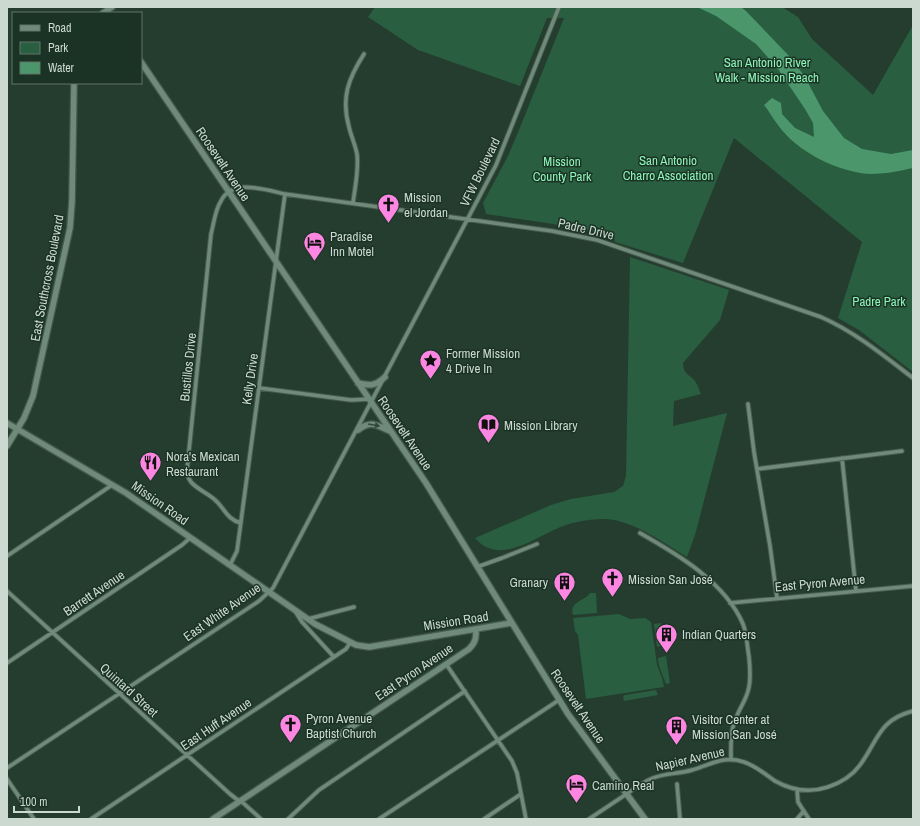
<svg xmlns="http://www.w3.org/2000/svg" width="920" height="826" font-family="'Archivo Narrow',sans-serif">
	<style>
		.green { fill: #295e40 }
		.water { fill: #4c966b }
		.lines { fill: none; stroke-linecap: round; stroke-linejoin: round }
		.street-casing { stroke: #455a4e; stroke-width: 5.5 }
		.secondary-casing { stroke: #455a4e; stroke-width: 8 }
		.street { stroke: #6f8a78; stroke-width: 3.5 }
		.secondary { stroke: #6f8a78; stroke-width: 5.5 }
		.oneway { fill: #304939 }
		.labels { text-anchor: middle; dominant-baseline: central; stroke-width: 3; stroke-linejoin: round; paint-order: stroke }
		.park-label { font-size: 13px; fill: #8ef5b8; stroke: #1b3324 }
		.street-label { font-size: 13px; fill: #cbd9d0; stroke: #1b3324 }
		.poi-label { font-size: 13px; fill: #cbd9d0; stroke: #1b3324; text-anchor: start }
	</style>
	<rect width="100%" height="100%" fill="#253d2e"/>
	<path class="green" d="M375,7H782L798,17L812,39L873,95L913,25V372L859,330L838,318L862,242L734,138L683,263L615,242L614,235L547,223L486,214L483,203L508,156L521,125L564,18H547L520,86L418,50L368,17Z
		M630,257L729,290L720,320L683,363C683,375 690,374 695,381C698,385 699,390 701,394L674,401L673,426L727,413L695,535L687,557C664,543 633,520 605,519C593,519 578,521 566,525C538,534 501,568 475,538L551,505L571,499L614,492L623,486L626,476Z
		M590,593H596L597,613L573,615C569,601 584,602 590,593Z
		M619,614L630,619L645,618L651,622L657,665L662,678L664,687L586,699L578,635L575,631L573,618Z
		M661,623L664,645L657,647L654,624Z
		M666,656L670,683L666,684L659,666L658,658Z
		M656,690L658,695L624,701L623,697L625,695Z"/>
	<path class="water" d="M697,7H741L746,11L790,57L805,77L823,111L844,138L862,149L891,154L913,150V168C900,171 884,174 870,174C838,172 797,152 778,125C773,119 769,111 764,105L772,98L781,103L782,114L795,128L814,137L813,123L805,109L778,69L756,44L716,16Z"/>
	<g class="lines">
		<defs>
			<path id="street" d="M353,203C355,187 359,170 357,154C355,144 351,136 349,127C341,98 348,79 364,54
				M259,388L351,400L370,399
				M748,404L754,452L770,546L777,598
				M842,458L856,591
				M757,469L902,451
				M241,523C227,520 224,507 214,499C207,493 197,489 191,482C188,478 187,475 187,470L211,234C214,223 215,210 221,201C232,178 266,190 285,194L552,231L597,240L821,317C855,332 883,355 913,378
				M640,533C677,554 725,582 743,624C747,634 747,646 749,657C750,667 751,677 749,687C747,699 740,707 736,718C730,731 731,746 731,760
				M7,556L112,485
				M230,565L237,551L285,194
				M477,567L502,558L537,544
				M7,591L230,794L239,801
				M730,603L913,586
				M295,611L302,622L334,657
				M308,619L354,607
				M7,663L182,545L190,538
				M446,664L512,761L517,773L526,819
				M7,768L259,601L273,588L496,165L559,7
				M7,779L34,819
				M677,784L680,819
				M797,789L798,802L809,819
				M241,801L261,819
				M91,819L346,649L350,643
				M288,819L319,790L465,691
				M379,819L559,700
				M484,819L521,794
				M589,819C601,811 613,803 625,795C634,789 643,782 653,778C665,773 679,774 692,770C711,765 722,755 744,762C756,766 765,774 775,781C791,790 810,793 828,787C840,783 852,776 860,765C878,741 878,720 913,711
				M797,819L803,812"/>
			<path id="secondary" d="M103,13L112,7
				M141,62L426,483L568,714L645,819
				M358,383C371,386 375,386 385,377
				M7,423L126,493L315,624L356,645L369,647L511,623
				M358,430C371,420 376,425 390,431
				M7,446L24,418L33,396L70,228L72,201L74,83
				M213,819L469,649C476,642 476,638 476,629"/>
		</defs>
		<use href="#street" class="street-casing"/>
		<use href="#secondary" class="secondary-casing"/>
		<use href="#street" class="street"/>
		<use href="#secondary" class="secondary"/>
	</g>
	<defs><path id="oneway-solid" d="M-6-.8H1V-3.2L6.5 0L1 3.2V.8H-6Z"/></defs>
	<use class="oneway" href="#oneway-solid" transform="translate(374 425) rotate(10)"/>
	<defs>
		<symbol id="church-pin" viewBox="-11 -11 22 30"><path d="M0 17L-7.5 6A9.5 9.5 0 1 1 7.5 6Z" fill="#fd86e2" stroke="#1b3324"/><path d="M-1.2-6h2.4v3.5h3.3v2.4h-3.3V6h-2.4V-.1h-3.3v-2.4h3.3Z" fill="#111"/></symbol>
		<symbol id="hotel-pin" viewBox="-11 -11 22 30"><path d="M0 17L-7.5 6A9.5 9.5 0 1 1 7.5 6Z" fill="#fd86e2" stroke="#1b3324"/><path d="M-6-4.5h1.5V1H6V5H4.5V3h-9V5H-6ZM-4 0a1.8 1.8 0 1 1 3.6 0ZM.5 0V-2.5h3Q6-2.5 6 0Z" fill="#111"/></symbol>
		<symbol id="sight-pin" viewBox="-11 -11 22 30"><path d="M0 17L-7.5 6A9.5 9.5 0 1 1 7.5 6Z" fill="#fd86e2" stroke="#1b3324"/><path d="M0-6L1.8-2.2L6-1.7L2.9 1.2L3.7 5.4L0 3.3L-3.7 5.4L-2.9 1.2L-6-1.7L-1.8-2.2Z" fill="#111"/></symbol>
		<symbol id="library-pin" viewBox="-11 -11 22 30"><path d="M0 17L-7.5 6A9.5 9.5 0 1 1 7.5 6Z" fill="#fd86e2" stroke="#1b3324"/><path d="M-6-4Q-3-5.5-.7-3.5V5Q-3 3-6 4ZM6-4Q3-5.5 .7-3.5V5Q3 3 6 4Z" fill="#111"/></symbol>
		<symbol id="restaurant-pin" viewBox="-11 -11 22 30"><path d="M0 17L-7.5 6A9.5 9.5 0 1 1 7.5 6Z" fill="#fd86e2" stroke="#1b3324"/><path d="M-5-6h1v4h1v-4h1v4h1v-4h1v5L-1.5 .5V6h-2V.5L-5-1ZM5-6V6H3V1.5H1.5Q1.5-4 5-6Z" fill="#111"/></symbol>
		<symbol id="building-pin" viewBox="-11 -11 22 30"><path d="M0 17L-7.5 6A9.5 9.5 0 1 1 7.5 6Z" fill="#fd86e2" stroke="#1b3324"/><path d="M-4-6H4V6H1V3H-1V6H-4ZM-2.5-4.3h1.7v1.8h-1.7ZM.8-4.3h1.7v1.8H.8ZM-2.5-1h1.7V.8h-1.7ZM.8-1h1.7V.8H.8Z" fill="#111"/></symbol>
	</defs>
	<g fill-rule="evenodd">
		<use href="#church-pin" x="376" y="192" width="25" height="34"/>
		<use href="#hotel-pin" x="302" y="230" width="25" height="34"/>
		<use href="#sight-pin" x="418" y="348" width="25" height="34"/>
		<use href="#library-pin" x="476" y="412" width="25" height="34"/>
		<use href="#restaurant-pin" x="138" y="450" width="25" height="34"/>
		<use href="#church-pin" x="600" y="566" width="25" height="34"/>
		<use href="#building-pin" x="552" y="570" width="25" height="34"/>
		<use href="#building-pin" x="654" y="622" width="25" height="34"/>
		<use href="#church-pin" x="278" y="712" width="25" height="34"/>
		<use href="#building-pin" x="664" y="714" width="25" height="34"/>
		<use href="#hotel-pin" x="564" y="772" width="25" height="34"/>
	</g>
	<g class="labels">
		<g class="park-label">
			<text x="767" y="62">San Antonio River<tspan x="767" dy="15">Walk - Mission Reach</tspan></text>
			<text x="668" y="160">San Antonio<tspan x="668" dy="15">Charro Association</tspan></text>
			<text x="562" y="161">Mission<tspan x="562" dy="15">County Park</tspan></text>
			<text x="879" y="301">Padre Park</text>
		</g>
		<g class="street-label">
			<text transform="translate(223 164) rotate(56)">Roosevelt Avenue</text>
			<text transform="translate(480 172) rotate(-64)">VFW Boulevard</text>
			<text transform="translate(586 229) rotate(13)">Padre Drive</text>
			<text transform="translate(47 278) rotate(-79)">East Southcross Boulevard</text>
			<text transform="translate(188 367) rotate(-84)">Bustillos Drive</text>
			<text transform="translate(250 379) rotate(-82)">Kelly Drive</text>
			<text transform="translate(405 433) rotate(56)">Roosevelt Avenue</text>
			<text transform="translate(160 503) rotate(35)">Mission Road</text>
			<text transform="translate(820 583) rotate(-5)">East Pyron Avenue</text>
			<text transform="translate(94 593) rotate(-34)">Barrett Avenue</text>
			<text transform="translate(222 612) rotate(-35)">East White Avenue</text>
			<text transform="translate(456 621) rotate(-9)">Mission Road</text>
			<text transform="translate(414 672) rotate(-34)">East Pyron Avenue</text>
			<text transform="translate(129 690) rotate(42)">Quintard Street</text>
			<text transform="translate(578 706) rotate(56)">Roosevelt Avenue</text>
			<text transform="translate(216 724) rotate(-34)">East Huff Avenue</text>
			<text transform="translate(690 759) rotate(-13)">Napier Avenue</text>
		</g>
		<g class="poi-label">
			<text x="404" y="197">Mission<tspan x="404" dy="15">el Jordan</tspan></text>
			<text x="330" y="236">Paradise<tspan x="330" dy="15">Inn Motel</tspan></text>
			<text x="446" y="353">Former Mission<tspan x="446" dy="15">4 Drive In</tspan></text>
			<text x="504" y="425">Mission Library</text>
			<text x="166" y="456">Nora's Mexican<tspan x="166" dy="15">Restaurant</tspan></text>
			<text x="628" y="579">Mission San José</text>
			<text x="548" y="582" text-anchor="end">Granary</text>
			<text x="682" y="634">Indian Quarters</text>
			<text x="306" y="718">Pyron Avenue<tspan x="306" dy="15">Baptist Church</tspan></text>
			<text x="692" y="719">Visitor Center at<tspan x="692" dy="15">Mission San José</tspan></text>
			<text x="592" y="785">Camino Real</text>
		</g>
	</g>
	<rect width="920" height="826" fill="none" stroke="#cbd9d0" stroke-width="16"/>
	<rect x="12" y="12" width="130" height="72" fill="#1b3324" stroke="#617569"/>
	<rect x="20" y="25" width="20" height="6" fill="#6f8a78" stroke="#617569"/>
	<text x="48" y="32" font-size="12" fill="#cbd9d0">Road</text>
	<rect x="20" y="42" width="20" height="12" fill="#295e40" stroke="#617569"/>
	<text x="48" y="52" font-size="12" fill="#cbd9d0">Park</text>
	<rect x="20" y="62" width="20" height="12" fill="#4c966b" stroke="#617569"/>
	<text x="48" y="72" font-size="12" fill="#cbd9d0">Water</text>
	<path d="M14 806v6h65v-6" fill="none" stroke="#cbd9d0" stroke-width="2"/>
	<text x="20" y="806" font-size="12" fill="#cbd9d0" stroke="#1b3324" stroke-width="3" paint-order="stroke">100 m</text>
</svg>
